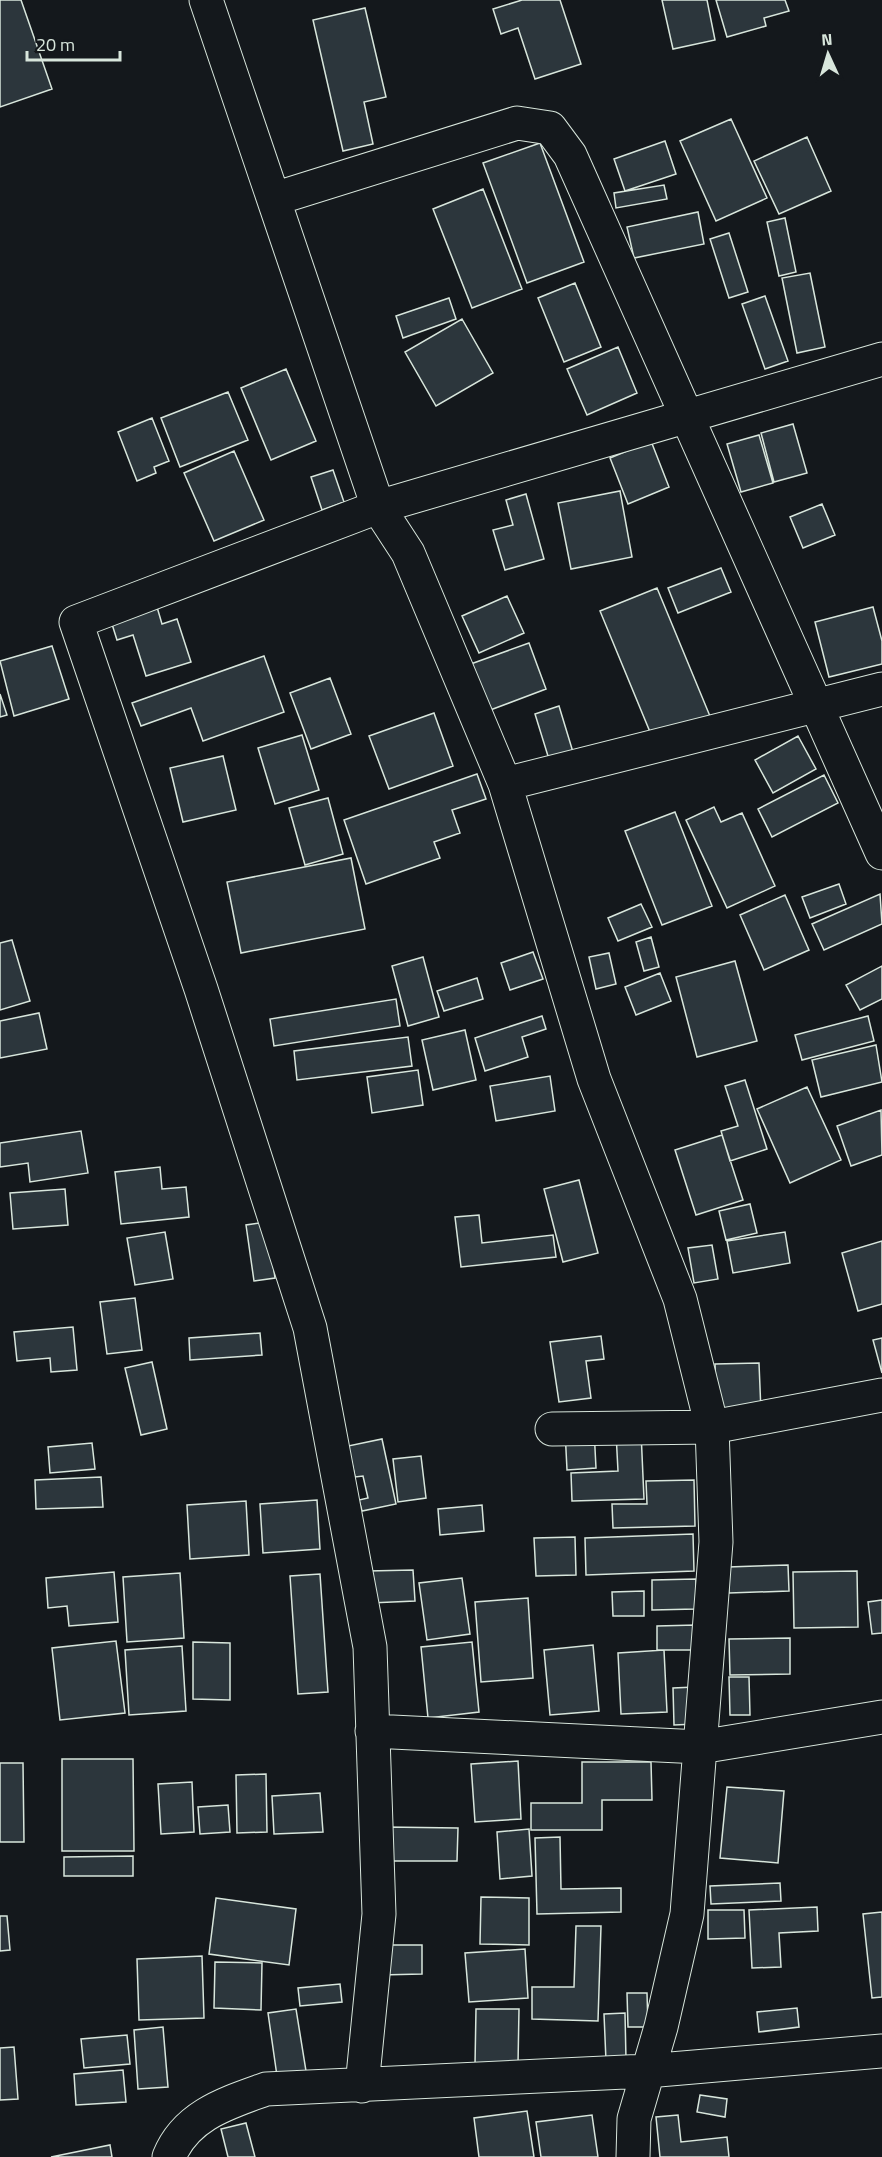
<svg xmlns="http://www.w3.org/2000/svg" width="882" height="2157" font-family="'Titillium Web',sans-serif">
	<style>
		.building { fill: #2c363c; stroke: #d8e6dc; stroke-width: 1.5 }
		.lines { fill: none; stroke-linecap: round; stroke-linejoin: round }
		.minor-casing { stroke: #d8e6dc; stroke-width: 35 }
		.minor { stroke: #14181c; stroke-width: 33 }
	</style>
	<rect width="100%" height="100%" fill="#14181c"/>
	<path class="building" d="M0,0H21L52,89L0,107Z
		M522,0H560L581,64L535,79L518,28L501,34L493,9Z
		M662,0H707L715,40L673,49Z
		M716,0H785L789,11L764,18L766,26L727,37Z
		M365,8L386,97L364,102L373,144L343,151L313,20Z
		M731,119L767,198L716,221L680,141Z
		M807,137L831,191L779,214L754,161Z
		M665,141L676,174L625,191L614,159Z
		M540,143L584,262L527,283L483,163Z
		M664,185L667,199L616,208L614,193Z
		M483,189L522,289L472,308L433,209Z
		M698,212L704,244L634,258L627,227Z
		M785,218L796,272L779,276L767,222Z
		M729,233L748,292L729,298L710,239Z
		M810,273L825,347L797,353L782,278Z
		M575,283L601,347L564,362L538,298Z
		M765,296L788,361L765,369L742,304Z
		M449,298L456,319L403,338L396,316Z
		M462,319L493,373L436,406L405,352Z
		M618,347L637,393L587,415L567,369Z
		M286,369L316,441L271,460L241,388Z
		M228,392L248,440L180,467L161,418Z
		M152,418L169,461L154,467L156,473L137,481L118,432Z
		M793,424L807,473L774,482L761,433Z
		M759,435L773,483L741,492L727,444Z
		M651,441L669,487L628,504L610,458Z
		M234,451L264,520L214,541L184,473Z
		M333,470L344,502L322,510L311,477Z
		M620,491L632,557L571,569L558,503Z
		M526,494L544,559L505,570L493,530L513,525L506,500Z
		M822,504L835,535L803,548L790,517Z
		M721,568L731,592L678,613L668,588Z
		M657,588L712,721L655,744L600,611Z
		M507,596L524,633L479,653L462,616Z
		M157,607L162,624L177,619L191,662L146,676L133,635L117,640L111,621Z
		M873,607L882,641V664L829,677L815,622Z
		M529,643L546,689L485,712L468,665Z
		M52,646L69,699L14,716L0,661Z
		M264,656L284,712L203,741L191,708L141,726L132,703Z
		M330,678L351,734L311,749L290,693Z
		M0,694L7,715L0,717Z
		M559,706L576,762L552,769L535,714Z
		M434,713L453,766L389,789L369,736Z
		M302,735L319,790L275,804L258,748Z
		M798,736L816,769L773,793L755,760Z
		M223,756L236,810L183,822L170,768Z
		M477,774L486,799L452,810L460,833L434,842L440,858L366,884L344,820Z
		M824,775L838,803L772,837L758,809Z
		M328,798L343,854L305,865L289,808Z
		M714,807L721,822L742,813L775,886L727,908L686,820Z
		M675,812L712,906L662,925L625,831Z
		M351,858L365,929L241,953L227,882Z
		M839,884L846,904L810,918L802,897Z
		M880,894L882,924L824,950L812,924Z
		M785,895L809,950L764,970L740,915Z
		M641,904L652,927L618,941L608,918Z
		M651,937L659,967L644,971L636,942Z
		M12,940L30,1001L0,1010V943Z
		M533,952L543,979L510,990L501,963Z
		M609,953L616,984L596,989L589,957Z
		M423,957L439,1017L408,1026L392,966Z
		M735,961L757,1041L697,1057L676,977Z
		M882,966V999L860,1010L846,985Z
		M660,973L671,1001L636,1015L625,987Z
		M477,978L483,999L444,1011L437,991Z
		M396,999L400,1026L274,1046L270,1019Z
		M39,1013L47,1049L0,1058V1021Z
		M542,1016L546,1029L522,1037L528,1057L485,1071L475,1038Z
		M868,1016L874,1041L802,1060L795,1035Z
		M465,1030L476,1080L433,1090L422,1040Z
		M408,1037L412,1066L297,1080L294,1051Z
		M876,1045L882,1082L821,1097L812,1060Z
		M418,1070L423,1105L372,1113L367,1077Z
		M550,1076L555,1111L496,1121L490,1086Z
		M745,1080L767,1149L730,1161L721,1131L738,1126L725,1086Z
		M807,1087L841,1160L790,1183L757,1109Z
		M881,1110L882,1155L851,1166L837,1126Z
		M81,1131L88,1173L30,1182L28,1163L0,1167V1143Z
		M722,1135L743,1200L696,1215L675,1150Z
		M160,1167L162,1189L186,1187L189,1217L121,1224L115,1172Z
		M579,1180L598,1253L563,1262L544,1189Z
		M65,1189L68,1225L13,1229L10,1193Z
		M750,1204L757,1233L726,1240L719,1211Z
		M479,1215L482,1243L553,1235L556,1257L461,1267L455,1217Z
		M267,1222L275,1278L254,1281L246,1225Z
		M165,1232L173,1279L135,1285L127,1238Z
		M785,1232L790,1263L733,1273L727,1241Z
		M882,1241V1304L858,1311L842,1253Z
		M712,1245L718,1279L694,1283L688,1248Z
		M135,1298L142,1350L107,1354L100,1302Z
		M73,1327L77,1370L51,1372L50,1358L17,1361L14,1332Z
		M260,1333L262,1355L190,1360L189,1338Z
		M601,1336L604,1359L586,1361L591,1398L559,1402L550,1342Z
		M882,1338V1373L873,1340Z
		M152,1362L167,1429L141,1435L125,1368Z
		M759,1363L761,1412L717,1414L715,1364Z
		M594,1429L596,1468L567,1470L565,1430Z
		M641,1432L644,1499L572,1501L571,1473L618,1471L616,1433Z
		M382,1439L396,1504L362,1511L359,1500L368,1498L363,1476L355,1477L348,1446Z
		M92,1443L95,1469L50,1473L48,1447Z
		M421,1456L426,1498L398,1502L393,1459Z
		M101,1477L103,1507L36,1509L35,1480Z
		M694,1480L695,1526L613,1528L612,1504H647L646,1481Z
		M317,1500L320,1549L263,1553L260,1504Z
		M246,1501L249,1555L190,1559L187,1505Z
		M482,1505L484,1531L440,1535L438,1509Z
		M693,1534L694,1571L586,1575L585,1538Z
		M575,1537L576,1575L536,1576L534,1538Z
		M788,1565L789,1591L729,1593L728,1567Z
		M413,1570L415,1601L370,1603L368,1571Z
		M857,1571L858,1627L794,1628L793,1572Z
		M114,1572L118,1622L69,1626L67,1606L48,1608L46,1578Z
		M180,1573L184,1638L127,1642L123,1577Z
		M320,1574L328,1692L298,1694L290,1576Z
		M462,1578L470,1634L427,1640L419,1583Z
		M696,1579V1609L652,1610V1580Z
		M644,1591V1616H613L612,1592Z
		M528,1598L533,1678L481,1682L475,1602Z
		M882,1600V1633L872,1634L868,1602Z
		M696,1625L697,1650H657V1626Z
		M790,1638V1674L730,1675L729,1639Z
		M116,1641L125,1713L60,1720L52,1648Z
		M193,1642L230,1643V1700L193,1699Z
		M472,1642L479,1712L428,1718L421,1647Z
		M593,1645L599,1711L550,1715L544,1650Z
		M182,1646L186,1711L129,1715L125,1650Z
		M664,1650L667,1712L621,1714L618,1653Z
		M729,1677H749L750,1715H730Z
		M695,1687L696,1724L674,1725L673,1688Z
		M62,1759H133L134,1851H62Z
		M518,1761L521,1819L475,1822L471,1764Z
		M582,1762H651L652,1800H602V1830H531V1803H582Z
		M0,1763H23L24,1842H0Z
		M266,1774L267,1832L237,1833L236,1775Z
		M192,1782L194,1832L161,1834L158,1784Z
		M727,1787L784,1791L778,1863L720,1858Z
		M320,1793L323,1832L274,1834L272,1796Z
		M228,1805L230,1832L200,1834L198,1807Z
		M385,1827L458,1828L457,1861H384Z
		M529,1829L532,1876L500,1879L497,1832Z
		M560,1837L561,1889L621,1888V1912L537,1914L535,1838Z
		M133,1856V1876H64V1857Z
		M780,1883L781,1901L711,1904L710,1886Z
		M481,1897L529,1898V1945L480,1944Z
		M216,1898L296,1909L289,1965L209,1954Z
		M817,1907L818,1931L779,1933L781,1967L752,1968L749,1910Z
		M708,1910H744L745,1938L708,1939Z
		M882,1912V1997L872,1998L863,1914Z
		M0,1916H7L10,1950L0,1951Z
		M576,1926H601L598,2021L532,2019V1987H574Z
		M380,1945H422V1974L380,1975Z
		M525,1949L528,1998L469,2002L465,1953Z
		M202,1956L204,2018L139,2020L137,1959Z
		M215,1962L262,1963L261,2010L214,2008Z
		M340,1984L342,2002L300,2006L298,1988Z
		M627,1993H647L648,2027H628Z
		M797,2008L799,2027L759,2032L757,2012Z
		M296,2009L306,2071L277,2076L268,2013Z
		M476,2009H519L518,2065H475Z
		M625,2013L626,2060L606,2061L604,2014Z
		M163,2027L168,2087L138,2089L134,2030Z
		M127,2035L130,2064L84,2068L81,2039Z
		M14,2047L18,2099L0,2100V2048Z
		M123,2070L126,2102L76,2105L74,2074Z
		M700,2095L727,2099L725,2117L697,2112Z
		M527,2111L534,2157H479L474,2118Z
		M592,2115L598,2157H541L536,2122Z
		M678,2115L681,2142L727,2137L729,2157H660L656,2117Z
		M246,2123L255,2157H228L221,2129Z
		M110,2145L112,2157H51Z"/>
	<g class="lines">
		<defs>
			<path id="minor" d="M206,0L378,507L408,553L505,784L594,1079L680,1299L712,1427L716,1542L687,1914L661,2027L634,2119L633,2157
				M274,199L517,123L550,128L570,155L882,853
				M505,784L882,689
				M552,1429L712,1427L882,1395
				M372,1731L700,1747L882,1717
				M362,2086L379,1914L370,1647L310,1328L201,989L76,622L378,507L882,359
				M169,2157C186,2115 227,2103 266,2089L647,2071L882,2051"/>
		</defs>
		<use href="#minor" class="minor-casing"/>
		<use href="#minor" class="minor"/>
	</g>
	<g transform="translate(828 54) rotate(356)" stroke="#14181c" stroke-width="4.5" paint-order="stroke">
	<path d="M0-4.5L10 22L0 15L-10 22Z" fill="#d8e6dc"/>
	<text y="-9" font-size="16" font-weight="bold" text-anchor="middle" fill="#d8e6dc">N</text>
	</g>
	<path d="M27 51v9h93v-9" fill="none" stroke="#d8e6dc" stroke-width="3"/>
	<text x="36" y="51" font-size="18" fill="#d8e6dc" stroke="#14181c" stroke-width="4.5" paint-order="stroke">20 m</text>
</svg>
